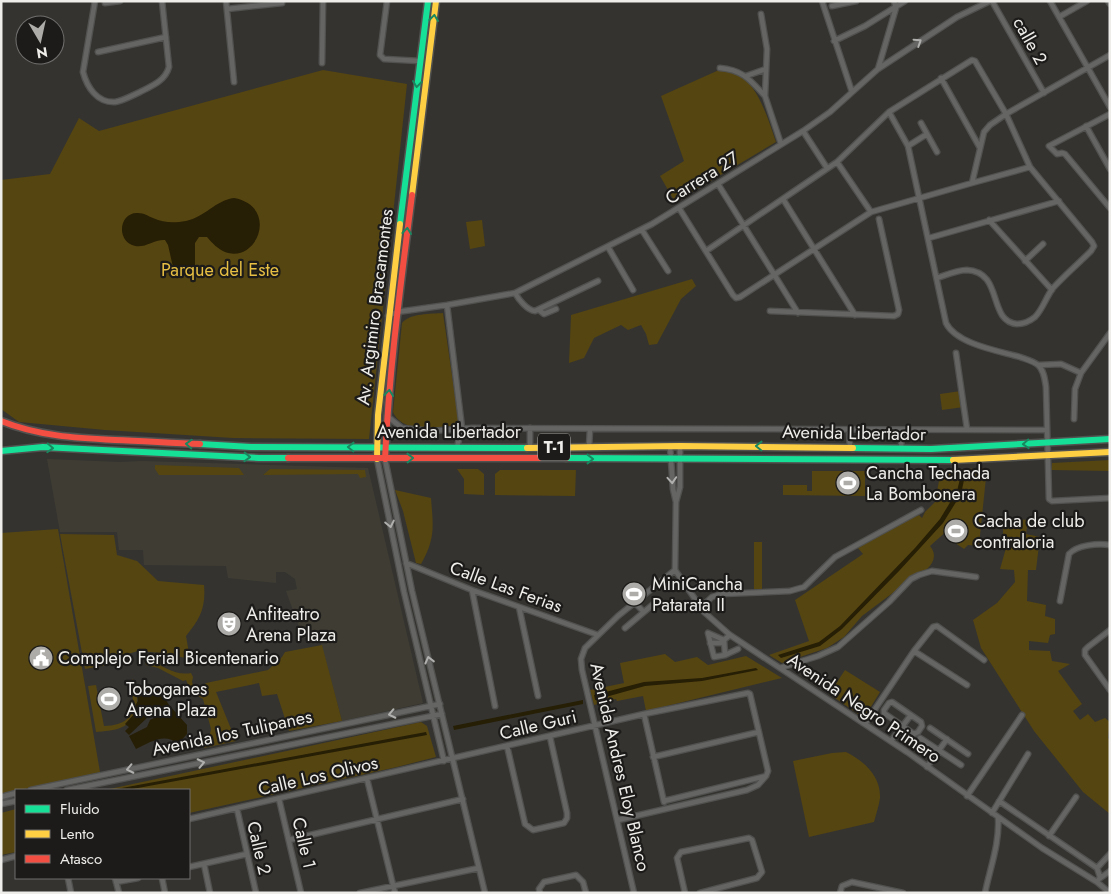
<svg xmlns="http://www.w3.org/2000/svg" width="1111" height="894" font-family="Jost,sans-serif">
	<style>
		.built { fill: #3f3d33 }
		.green { fill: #554511 }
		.water { fill: #261e05 }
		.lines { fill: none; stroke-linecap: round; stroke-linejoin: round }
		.street-casing { stroke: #51514f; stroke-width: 7 }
		.fast-casing { stroke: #51514f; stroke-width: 9 }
		.slow-casing { stroke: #51514f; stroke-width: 9 }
		.jam-casing { stroke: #51514f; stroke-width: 9 }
		.street { stroke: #656564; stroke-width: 4.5 }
		.fast { stroke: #16e098; stroke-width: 6 }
		.slow { stroke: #ffcf43; stroke-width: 6 }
		.jam { stroke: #f24e42; stroke-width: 6 }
		.oneway { stroke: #19875f }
		.oneway2 { stroke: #b0b0ae }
		.labels { text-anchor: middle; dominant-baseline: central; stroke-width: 4.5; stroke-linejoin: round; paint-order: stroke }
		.shield { fill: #1c1b19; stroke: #afaeab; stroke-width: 1 }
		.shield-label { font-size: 16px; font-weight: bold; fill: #eeedea }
		.street-label { font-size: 18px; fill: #eeedea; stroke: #1c1b19 }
		.park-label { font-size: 18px; fill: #e7bf43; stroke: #1c1b19 }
		.poi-label { font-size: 18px; fill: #eeedea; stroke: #1c1b19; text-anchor: start }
	</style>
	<rect width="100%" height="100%" fill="#343330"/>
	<path class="built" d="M47,459L120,462L142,461L368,468L423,703L342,721L320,640L309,642L308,638H303L286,591L297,589L295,579L285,572H276V583L228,578L226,566L144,565L143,550H119L117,532H60Z"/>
	<path class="green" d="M323,70L407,84L369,439L233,438L105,430L19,422L1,409V180L50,174L79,118L99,131Z
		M719,70C726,70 732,71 738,74C758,85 769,121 776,142L675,202L660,176L684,161L661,96Z
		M482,220L485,246L470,249L466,222Z
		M692,279L696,286L681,299L657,344L649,345L646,334L641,325L628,330L621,325L594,338L584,358L569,363L571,315Z
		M443,313L459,424C441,429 402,434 393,412L402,323C410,313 431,314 443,313Z
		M961,391L964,407L942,410L940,394Z
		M1110,460V471L1051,470L1052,463Z
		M155,465L239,468L244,475H159L155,469Z
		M987,468L979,545L978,546L968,545L964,549L945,536L949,529L930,546C941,559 927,572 914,577L862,616L844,637L827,648L782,663L769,655L809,641L795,600L863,554L857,547L889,528L919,515L922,518L925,512L935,502L941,470Z
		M270,469L365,470L366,477L360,478L358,474L263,475Z
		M457,469H478L484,474V495L464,494V479Z
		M500,470H576L575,496L495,495V474Z
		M812,471H865V496L783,495V485H807V491H812Z
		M395,490L431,498C433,525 436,538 421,564L416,563L403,511Z
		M1004,518L1028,520L1026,534L1040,537L1036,570H1028L1027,601L1046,605L1045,616L1055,619V634L1050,635L1048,643L1029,641V650L1050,651L1052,661L1070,664L1058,671L1082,704L1073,711L1080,720L1088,714L1095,722L1105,718L1110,722L1108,738L1110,740V814L1083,792L1034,731L981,648L973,620L997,603L1015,582L1014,570L1000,569L1006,548L1002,546Z
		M58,529L100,772L1,794V533Z
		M60,534L114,535L117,555L137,561L158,581L204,585C206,608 200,619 186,636L190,659L162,653L138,651L111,659L107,665L85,669Z
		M754,542H762V589H754Z
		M322,645L342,721L289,731L277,694L262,696L259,683L216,692L236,741L204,748L208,742L211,729L203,699L198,696V691L190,689L186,680L183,681L158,668L146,665L145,662L151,661C164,666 175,676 191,673L193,677L192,682L193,685L200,687L199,690L206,683L268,670L282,657L285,652Z
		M665,654L675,662L697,657L708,665L746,656L782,678L646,711L643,696L617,701L616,699L594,705L590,690L624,683L620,663Z
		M845,670L880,692L864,718L829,694Z
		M133,679C140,696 140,720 120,728C113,731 104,731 96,732L88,686L96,685L104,726C135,725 136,708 130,682Z
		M421,722L427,726L436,757L397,767L189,813V790H105Z
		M846,752C864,761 881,776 880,798C879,806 876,814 874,822L809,837L793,761L832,753Z
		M16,809V852L1,855V813Z"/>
	<path class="water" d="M234,198C279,206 258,264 225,252C218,249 212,243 207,237H199L195,243V266L188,272H180L173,267L168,245L165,240C153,239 144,250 132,245C116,238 120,212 138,213C144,213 148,216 153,218C164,223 174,223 186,221C205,217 216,200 234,198Z
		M962,471H966L961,494L943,523L899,571L842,629L820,646L781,658L778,655L819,642L840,626L915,548L940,519L957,491Z
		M756,668L758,670L702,681L645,686L595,700L594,695L644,682L702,678Z
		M152,687L160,691L169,705L187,725V734L178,744C165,732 150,742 136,749L129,736L147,727L150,720L156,717H148L129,735L125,731L129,727L125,724L136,712V704L138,701L137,691Z
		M116,688L119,707L103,709L100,691Z
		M583,700V704L454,730L453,726Z
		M426,732L427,735L127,790H111Z"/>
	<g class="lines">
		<defs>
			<path id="street" d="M95,1L83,72C87,87 97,103 115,102C123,101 133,95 140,92C152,86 165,81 169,67L162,1
				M226,1L234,82
				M387,1L380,55L384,59L420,61
				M822,1L852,92
				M992,1L1044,93
				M1050,1L1110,107
				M1108,1L1110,4
				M105,3L120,1
				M832,6L856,1
				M227,9L282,3
				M761,14L767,49L765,96L781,144
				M1059,17L1087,1
				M834,41L865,26L905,1
				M98,52L166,37
				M322,63L323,1
				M720,68C743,70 750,80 765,96
				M878,69L896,8L894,1
				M746,76L766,69
				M941,78L980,148
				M889,112L908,146L946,323C956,344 999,351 1020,357C1025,359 1033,361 1038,365C1044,370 1045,380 1046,387L1049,499L1052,501L1110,498
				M1110,114L1049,146L1057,154L1062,153L1065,154L1110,208
				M921,123L937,152
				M1086,126L1110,169
				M803,131L827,168
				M908,146L927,134
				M837,162L871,212
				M972,183L1030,167
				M718,184L798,313
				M783,199L855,315
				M679,208L733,295L736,298L740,297L871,212L972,183L984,132L990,125L1006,114L1110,55
				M989,220L1052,290
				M642,230L668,271
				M929,238L1059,201
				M608,247L633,290
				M706,251L837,162L889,112L972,60L975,61L1006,114L1030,167L1092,242L1094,246L1091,251C1079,263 1065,275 1053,288C1046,297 1043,309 1035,317C1030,321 1024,324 1017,324C987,321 1004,272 967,270C957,270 946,275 937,278
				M1025,261L1043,244
				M515,293C519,300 527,310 535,311L598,281
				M447,305L462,428L457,447
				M539,310L544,314L556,309
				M770,311L894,316L898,314L899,310L879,219
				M388,316L397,312L447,305L515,293L652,224L803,131L830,112L878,69L957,17L990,1
				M956,353L967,429
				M1039,365L1061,364L1081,373L1110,333
				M387,416L402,428L431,431L472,428L1047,430
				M1074,419L1075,389L1081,373
				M530,428V447
				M849,430L850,448
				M670,446L673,489L676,502
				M680,446V487L676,502L675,570L704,612L730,635L907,752L1042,848L1097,882L1110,893
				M589,447L590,429
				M901,449L902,430
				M377,459L404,592L444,761
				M385,459L412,591L485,893
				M406,563L472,590L598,635
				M472,590L495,706
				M1060,601L1069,554C1077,545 1098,543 1110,545
				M635,603L644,612L657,601
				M519,607L538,696
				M701,607L712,597L721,594L790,591L804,587L835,557L921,510
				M625,628L644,612
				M1110,630L1088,647L1085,650V655L1110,690
				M724,640L708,633L714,657L725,655L724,640L730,635
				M710,643H724
				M914,651L967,685
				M725,655L738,649
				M780,668L818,656L838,647L889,602L911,579L919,575L932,571L976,577
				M892,702L921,722L922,726L918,732L914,734L884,713V710L889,703Z
				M644,714L664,802
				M865,724L914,651L933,627L937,626L984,660
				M930,728L968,754
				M920,738L961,765
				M891,741L911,715
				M507,746L525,824L533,830L564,823L567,818V813L550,737
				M653,757L759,732
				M927,767L947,739
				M367,779L395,893
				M31,790L440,704
				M67,790L442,714
				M967,796L1022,715
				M1,797L16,793
				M279,799L301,893
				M999,801L1097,868
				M1,804L16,801
				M237,809L256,893
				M992,813L1028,754
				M189,819L644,714L748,693L750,694L768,771L766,776L664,801
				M618,820L747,790L758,785L766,776
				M1049,836L1076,797
				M289,840L463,799
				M1,860L16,856
				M204,864L210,893
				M189,867L247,854
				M1100,877L1097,868L1110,854
				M68,878L71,893
				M115,878L119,893
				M162,878L165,893
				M1099,879L1110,871
				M116,882L138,878
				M360,893L479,868
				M540,893L539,889L544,882L576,875L583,882L586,893
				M634,893L582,670L581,659L585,648L618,616L675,570
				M685,893L677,858L681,852L749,838L752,840L762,872L757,878L700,893
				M840,893L842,886L852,882L903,893
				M985,893C990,868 1000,843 998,817"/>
			<path id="fast" d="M400,224L428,1
				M200,444L251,447L527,448
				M853,448L931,449L1110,439
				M1,451L43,447L259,458H288
				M566,458L953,460"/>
			<path id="slow" d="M412,195L436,1
				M527,448L680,446L853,448
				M377,459L378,415L400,224
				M953,460L1110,452"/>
			<path id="jam" d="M1,421C38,436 76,438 115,440C143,441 172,443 200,444
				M288,458H566
				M385,459C389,370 401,282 412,195"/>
		</defs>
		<use href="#street" class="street-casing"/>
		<use href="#fast" class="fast-casing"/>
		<use href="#slow" class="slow-casing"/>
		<use href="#jam" class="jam-casing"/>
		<use href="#street" class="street"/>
		<use href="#fast" class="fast"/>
		<use href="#slow" class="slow"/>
		<use href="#jam" class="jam"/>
	</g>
	<defs><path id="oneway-chevron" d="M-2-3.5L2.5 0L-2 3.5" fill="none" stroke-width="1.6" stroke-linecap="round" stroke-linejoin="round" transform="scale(1.25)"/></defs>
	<g class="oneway">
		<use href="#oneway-chevron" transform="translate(434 18) rotate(-83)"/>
		<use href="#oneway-chevron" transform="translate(417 84) rotate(97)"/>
		<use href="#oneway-chevron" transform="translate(407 231) rotate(-83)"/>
		<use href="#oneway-chevron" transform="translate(389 393) rotate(-84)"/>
		<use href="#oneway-chevron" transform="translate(189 444) rotate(-177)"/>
		<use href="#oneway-chevron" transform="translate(1026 444) rotate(177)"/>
		<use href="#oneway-chevron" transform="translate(759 446) rotate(-179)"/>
		<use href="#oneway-chevron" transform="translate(351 447) rotate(-179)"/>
		<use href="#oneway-chevron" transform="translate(50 448) rotate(3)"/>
		<use href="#oneway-chevron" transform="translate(247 457) rotate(2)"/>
		<use href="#oneway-chevron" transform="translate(410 458) rotate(-1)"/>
		<use href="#oneway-chevron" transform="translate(590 459)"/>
	</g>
	<g class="oneway2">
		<use href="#oneway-chevron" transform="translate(918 42) rotate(-33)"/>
		<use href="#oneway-chevron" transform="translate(672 480) rotate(86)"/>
		<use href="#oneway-chevron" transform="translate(390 524) rotate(78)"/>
		<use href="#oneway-chevron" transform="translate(429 660) rotate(-104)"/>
		<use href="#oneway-chevron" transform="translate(392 714) rotate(168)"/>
		<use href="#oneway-chevron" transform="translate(201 763) rotate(-12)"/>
		<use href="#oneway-chevron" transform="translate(130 769) rotate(168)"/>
	</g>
	<defs>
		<symbol id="stadium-disc" viewBox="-11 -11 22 22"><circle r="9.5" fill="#adaca9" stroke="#1c1b19"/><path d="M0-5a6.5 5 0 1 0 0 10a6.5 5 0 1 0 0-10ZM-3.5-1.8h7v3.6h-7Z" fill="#fff"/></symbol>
		<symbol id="theatre-disc" viewBox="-11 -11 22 22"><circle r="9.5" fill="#adaca9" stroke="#1c1b19"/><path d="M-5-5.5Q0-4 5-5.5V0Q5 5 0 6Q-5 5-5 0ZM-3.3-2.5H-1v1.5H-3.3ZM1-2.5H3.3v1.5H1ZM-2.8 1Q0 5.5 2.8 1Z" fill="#fff"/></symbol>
		<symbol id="civic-disc" viewBox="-11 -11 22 22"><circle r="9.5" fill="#adaca9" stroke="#1c1b19"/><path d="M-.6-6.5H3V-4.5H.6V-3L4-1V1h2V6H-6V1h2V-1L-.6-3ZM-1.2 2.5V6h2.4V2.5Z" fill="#fff"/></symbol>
	</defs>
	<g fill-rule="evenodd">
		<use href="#stadium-disc" x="834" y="469" width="28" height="28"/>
		<use href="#stadium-disc" x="942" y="517" width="28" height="28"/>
		<use href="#stadium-disc" x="620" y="580" width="28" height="28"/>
		<use href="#theatre-disc" x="215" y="610" width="28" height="28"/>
		<use href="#civic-disc" x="27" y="644" width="28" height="28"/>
		<use href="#stadium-disc" x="95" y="685" width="28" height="28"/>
	</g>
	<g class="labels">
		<rect class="shield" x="538" y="433.5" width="32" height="27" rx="4"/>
		<g class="shield-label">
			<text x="554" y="447">T-1</text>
		</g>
		<g class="street-label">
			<text transform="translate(1030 41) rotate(61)">calle 2</text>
			<text transform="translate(702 178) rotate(-32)">Carrera 27</text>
			<text transform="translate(375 307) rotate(-83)">Av. Argimiro Bracamontes</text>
			<text x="449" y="432">Avenida Libertador</text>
			<text transform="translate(854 433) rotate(1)">Avenida Libertador</text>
			<text transform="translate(506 587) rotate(20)">Calle Las Ferias</text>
			<text transform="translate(864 708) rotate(34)">Avenida Negro Primero</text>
			<text transform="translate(538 725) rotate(-13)">Calle Guri</text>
			<text transform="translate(232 733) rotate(-12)">Avenida los Tulipanes</text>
			<text transform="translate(620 767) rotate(77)">Avenida Andres Eloy Blanco</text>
			<text transform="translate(318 776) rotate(-13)">Calle Los Olivos</text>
			<text transform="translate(304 843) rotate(77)">Calle 1</text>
			<text transform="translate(259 848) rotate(77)">Calle 2</text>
		</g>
		<g class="park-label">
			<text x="220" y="270">Parque del Este</text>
		</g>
		<g class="poi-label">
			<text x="866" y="473">Cancha Techada<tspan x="866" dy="21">La Bombonera</tspan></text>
			<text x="974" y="521">Cacha de club<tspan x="974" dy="21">contraloria</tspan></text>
			<text x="652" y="584">MiniCancha<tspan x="652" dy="21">Patarata II</tspan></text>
			<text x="246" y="614">Anfiteatro<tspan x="246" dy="21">Arena Plaza</tspan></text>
			<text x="58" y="658">Complejo Ferial Bicentenario</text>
			<text x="126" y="689">Toboganes<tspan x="126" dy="21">Arena Plaza</tspan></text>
		</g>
	</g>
	<rect width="1111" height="894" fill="none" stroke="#eeedea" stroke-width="5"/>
	<rect x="15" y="789" width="175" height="90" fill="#1c1b19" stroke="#706f6d"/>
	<rect x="25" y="805" width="25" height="8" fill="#16e098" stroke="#706f6d"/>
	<text x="60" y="814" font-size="15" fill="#eeedea">Fluido</text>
	<rect x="25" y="830" width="25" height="8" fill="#ffcf43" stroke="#706f6d"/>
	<text x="60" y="839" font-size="15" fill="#eeedea">Lento</text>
	<rect x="25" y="855" width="25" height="8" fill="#f24e42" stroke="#706f6d"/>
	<text x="60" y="864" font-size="15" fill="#eeedea">Atasco</text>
	<g transform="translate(40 40) rotate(171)"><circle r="24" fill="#1c1b19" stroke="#706f6d"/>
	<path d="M0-4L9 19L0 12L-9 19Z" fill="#adaca9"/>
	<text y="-8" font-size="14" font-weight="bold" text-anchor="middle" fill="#eeedea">N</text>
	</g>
</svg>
